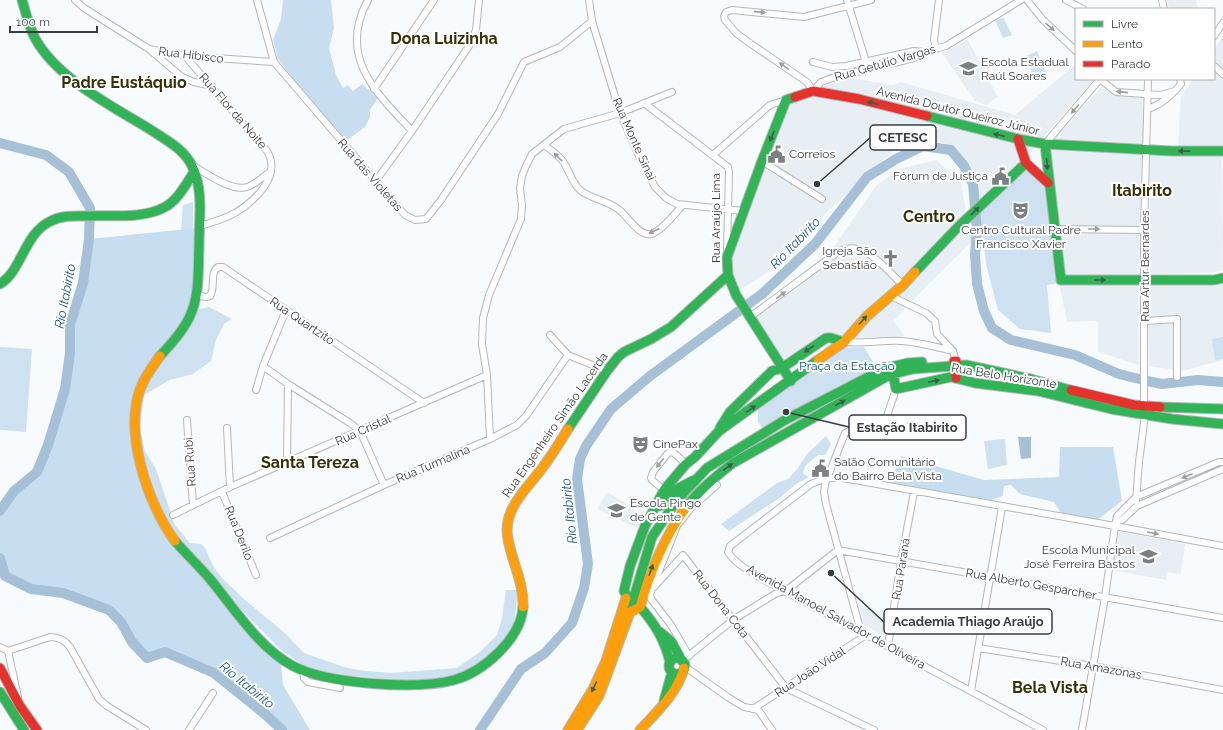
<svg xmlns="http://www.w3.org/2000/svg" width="1223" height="730" font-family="Raleway,sans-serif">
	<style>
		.built { fill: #e7eff5 }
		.green { fill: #cee1f1 }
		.forest { fill: #c7def0 }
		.water { fill: #a6c1d7 }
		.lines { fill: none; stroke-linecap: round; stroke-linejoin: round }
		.river { stroke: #a6c1d7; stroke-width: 10 }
		.street-casing { stroke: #b4b7b9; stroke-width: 8 }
		.fast-casing { stroke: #b4b7b9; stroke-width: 11 }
		.slow-casing { stroke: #b4b7b9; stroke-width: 11 }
		.jam-casing { stroke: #b4b7b9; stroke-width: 11 }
		.street { stroke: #fefeff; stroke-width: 6 }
		.fast { stroke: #30b455; stroke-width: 9 }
		.slow { stroke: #ff9f0a; stroke-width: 9 }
		.jam { stroke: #e5322d; stroke-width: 9 }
		.oneway { fill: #9c9ea0 }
		.oneway2 { fill: #366147 }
		.labels { text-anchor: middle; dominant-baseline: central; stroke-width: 4; stroke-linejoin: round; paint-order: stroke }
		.street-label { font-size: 12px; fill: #393d41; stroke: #fff }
		.poi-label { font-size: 12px; fill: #393d41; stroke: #fff; text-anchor: start }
		.park-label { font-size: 12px; fill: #054971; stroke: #fff }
		.water-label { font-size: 13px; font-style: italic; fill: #205b85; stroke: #fff }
		.district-label { font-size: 16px; font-weight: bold; fill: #363106; stroke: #fff }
		.leader { fill: none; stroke: #393d41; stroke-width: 1.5 }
		.callout-dot { fill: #393d41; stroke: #fff; stroke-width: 1.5 }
		.callout { fill: #fff; stroke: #393d41; stroke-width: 1.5 }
		.callout-label { font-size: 13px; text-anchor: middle; font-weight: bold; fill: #393d41 }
	</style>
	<rect width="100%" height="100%" fill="#f8fbfd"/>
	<path class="built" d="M1167,0H1196L1198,9H1169Z
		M1222,38L1223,39V146H1178L1181,97L1193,79H1214V49Z
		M968,40L998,97L986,105L975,101L942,53Z
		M1076,64V79H1094L1023,161L978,200L957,147L919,136L894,150L820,219L784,262L738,291L732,278L730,256L789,100L845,77L892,85L901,82L1015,115Z
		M1101,88L1120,96L1143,97V145L1049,142Z
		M1047,149L1142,154L1141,227L1058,226Z
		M1149,153L1222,156L1223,270L1209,273L1150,274Z
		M936,160L961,182L971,242L918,295L893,321L905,336L855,338L832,333L782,362L754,317L835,245L876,186L899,169Z
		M1059,232L1139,233L1140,275H1065Z
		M1138,282L1139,365L1098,352V321L1067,322L1059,283Z
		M1223,282V360L1182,371L1149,366L1148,284L1211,285Z
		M607,492L644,515L637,528L597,509Z
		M1118,531L1185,544L1181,574L1168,572L1166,580L1111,570Z
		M858,603L889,620L886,637L864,625Z"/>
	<path class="green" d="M1003,17L1012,35L1003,38L995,20Z
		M1037,51L1046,72L1036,80L1024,57Z
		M1027,168L1045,186L1059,283L1047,285L1051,333L1020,329L998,310L986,264L980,213Z
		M193,202V295L174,323L183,205Z
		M209,307L232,319L224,324L216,340L211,361L193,374L170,380L144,395L140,429L145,451L156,469L175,525L190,543L201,544L205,548L214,568L224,580L245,600L285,633L304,653L344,667L358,670L390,673L457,668L481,651L497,635L502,618L506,590H518L513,632L485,659L471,670L435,682L346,676L310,670L282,651L230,598L175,533L156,505L149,475L135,446L141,378L196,310Z
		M1223,337V359L1215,360L1212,339Z
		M0,347L32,349L26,432L0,430Z
		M864,347L878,370L763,429L758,422V409L843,348Z
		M826,436L831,444L825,455H818L805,466L803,474L809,477L796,484L781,497L729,531L721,524L777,483L788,479L798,468L807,454Z
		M1005,439L1007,465L988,469L984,441Z"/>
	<path class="forest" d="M283,0H331L334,28L329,48L336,75L343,88L348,85L353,91L362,84L378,98L370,110V117L365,127L346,141L313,105L278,59L273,40L281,19Z
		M197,228L196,273L190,312L134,396L131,432L145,483L165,536L206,580L281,664L283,685L310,730H282L266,715L214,673L165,652L147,658L132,642L121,622L109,610L63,593L31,589L5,576L0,558V511L14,491L37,472L48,445L65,389L70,353V325L83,283L89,239Z
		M1060,447H1113L1122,501L1096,521L1062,515L1054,502L1020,494L1011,485L1004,486L1003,496L992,500L889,484L901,456L984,480L1059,477Z"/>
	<path class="water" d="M1018,437H1031V458L1021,459Z"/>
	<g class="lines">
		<path class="river" d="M0,143L46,155L69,172L90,208L89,239L83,283L70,325V353L65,389L48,445L37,472L14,491L0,511
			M0,558L5,576L31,589L63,593L109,610L121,622L132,642L147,658L165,652L214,673L266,715L282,730
			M480,730L521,669L545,653L572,623L584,588L588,564L577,479L580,459L586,446L611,409L650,376L762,294L815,244L867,177L896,159L923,146L951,150L964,166L973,184L977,230L975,255L977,284L984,311L992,328L1011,340L1075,355L1119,374L1147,381L1162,384L1198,380L1223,382"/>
		<defs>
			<path id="street" d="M75,0L84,8L149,49L185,56L274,62
				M257,0L274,62L405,215L415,220L426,219L441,200L498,114L524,62L560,47L592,21
				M368,0C337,56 376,93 412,131
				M589,0L592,21L620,113L639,156L655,187L666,198L677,204L743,211
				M847,0L866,62
				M871,0L804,17L732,10L726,12L724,16L725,20L736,33L751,44L807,82L813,91L821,82L832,78L914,58L924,52L946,46L1021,0
				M1027,0L1043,20L1076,51
				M1066,0L1083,9
				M1162,0L1164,9
				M1214,36L1223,23
				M936,49L934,40L939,0
				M150,50L182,77L194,82L212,86
				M185,56L267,151C282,176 255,201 235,213C224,219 211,223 199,226
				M813,62L832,67L846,66L914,51L924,52
				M1214,66L1223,74
				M1100,79L1116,92L1160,95L1175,91
				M374,89L434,0
				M644,103L728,167L729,172L727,250
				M1148,109C1162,104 1171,96 1181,84L1180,79
				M1045,144L1100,79
				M544,145C551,150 559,155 564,163C570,172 572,183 580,190C590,199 607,200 618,209C628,216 638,236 651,234C661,232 675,213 683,205
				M713,155L770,105L786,100
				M762,161L822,199
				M192,165C205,173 232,192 247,187C256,184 264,176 271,171
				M375,182L412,131L469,46L476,30L479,0
				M1055,229L1144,230
				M196,295L206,297L210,296C216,287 209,274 218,267H223L424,403
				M891,296L926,313L935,321L937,334L953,351L956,361
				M750,317L835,254C862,235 884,268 903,285
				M1145,321L1177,319V377
				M550,335L568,355L607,371
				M844,342C863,344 882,340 901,341C918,342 936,347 953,351
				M263,366L288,384L350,423L360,431L384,485
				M256,390L263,366L286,310
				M1144,406V230L1148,79
				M187,420L193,505
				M227,428L230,487
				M490,439L487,375L482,344L483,318L489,295L521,219L522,205L520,188L522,176L526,166L532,154L564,129L620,113L672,92
				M287,463L288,384
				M664,490L652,480L651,478L653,472L668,453L673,452L686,464
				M222,492L256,575
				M1136,501L1139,462L1145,415
				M173,515L230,487L487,375
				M1116,522L1122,520L1137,506L1223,469
				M270,538L384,485L490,439L517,425L526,416L568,355
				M654,587L683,555L786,688L874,730
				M861,632L826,504L824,492L825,484L845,433L852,430L874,431L880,428L886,419L896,389
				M888,646L901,561L914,492
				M0,647L8,651L50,637C58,637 65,640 70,647L99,699L107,706L146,730
				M978,648L1093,666L1223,690
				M8,651L18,697
				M689,656L671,625L651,599L650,594L677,526L691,508L717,485
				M682,661L733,620L775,594L788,589L838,550L1223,618
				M684,666L729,698L744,707L755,709L759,711L772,730
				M303,672L304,678L308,682L340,688
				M971,691L1002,507
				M753,709L866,635
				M189,730L213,693
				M1043,730L764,580C752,572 736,565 728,552L730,546L811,484L827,478H843L1115,526L1117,516L1136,497L1219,462H1223
				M1082,730L1105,597L1115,526L1223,546"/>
			<path id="fast" d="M22,0C26,13 29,28 36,40C59,80 114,107 151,130C166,140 184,149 192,166C204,190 199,220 199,246C198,270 200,296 189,318C182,332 171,344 160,356
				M927,116L1018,139L1045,144L1171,151H1223
				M1045,144L1061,280H1214L1223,278
				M915,272L958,227L1026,163
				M0,284C22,271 24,233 51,221C62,215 75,216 87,216C110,215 144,219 165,207C178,200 186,184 194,172
				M893,374L896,389L951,377L975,383L1038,391L1111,409L1172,419L1223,424
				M791,381L736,295L728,275L727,257L762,161L786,100L795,97
				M1160,407L1223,409
				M720,428L730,412L772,371L782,368L826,338H831L844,342
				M568,429L607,371L618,357L624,352L651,339L671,327L728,275
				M660,506L675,490L694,480
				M684,510C698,491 715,477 733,463L884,378L893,374L913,369L966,365L1031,379L1070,390L1086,403
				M175,541C186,554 199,566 210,579C234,608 259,648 293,666C327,684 416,690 454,680C483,672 521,639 523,607
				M631,607L652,537L677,500L707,468L785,420L886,368L908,363L922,362
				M660,632L672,642L682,661
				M669 666a8 8 0 1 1 16 0a8 8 0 1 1-16 0Z
				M670,663C666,643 655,624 641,608C635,602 628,599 624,591L630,566L645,526L664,490L686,464L695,457L719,431L818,360
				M0,692L24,730
				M664,701L672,672"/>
			<path id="slow" d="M160,356C153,366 145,376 141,387C123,431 148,505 175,541
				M818,360L844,342L867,316L903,285L915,272
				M523,607C524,583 512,562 508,539C502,509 527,489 543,467C552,455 560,442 568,429
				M568,730L593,689L606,661L626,598
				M577,730L599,696L630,612L640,607C650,572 663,540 684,510
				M640,730C657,712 678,692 684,668"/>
			<path id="jam" d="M795,97L813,91L859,99L927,116
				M1018,139L1026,163
				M1026,163L1048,183
				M954,361H956V378
				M1071,390L1134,405L1160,407
				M0,668L20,706L37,730"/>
		</defs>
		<use href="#street" class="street-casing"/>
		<use href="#fast" class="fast-casing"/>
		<use href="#slow" class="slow-casing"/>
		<use href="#jam" class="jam-casing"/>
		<use href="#street" class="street"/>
		<use href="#fast" class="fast"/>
		<use href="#slow" class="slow"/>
		<use href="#jam" class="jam"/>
	</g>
	<defs><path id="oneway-solid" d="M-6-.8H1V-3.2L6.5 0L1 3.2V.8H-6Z"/></defs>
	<g class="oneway">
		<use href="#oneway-solid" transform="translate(760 12) rotate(6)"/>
		<use href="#oneway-solid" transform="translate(1050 27) rotate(41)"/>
		<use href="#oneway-solid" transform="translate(784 66) rotate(-146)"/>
		<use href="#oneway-solid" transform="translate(1122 92) rotate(-174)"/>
		<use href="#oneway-solid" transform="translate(1075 109) rotate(130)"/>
		<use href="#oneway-solid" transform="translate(558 157) rotate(-135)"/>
		<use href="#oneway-solid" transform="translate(1094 229)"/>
		<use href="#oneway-solid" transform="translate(654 231) rotate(156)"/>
		<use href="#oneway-solid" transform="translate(781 295) rotate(-36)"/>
		<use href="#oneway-solid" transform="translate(660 463) rotate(128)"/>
		<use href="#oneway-solid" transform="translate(1187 476) rotate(157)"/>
		<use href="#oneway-solid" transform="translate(1153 533) rotate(10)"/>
	</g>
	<g class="oneway2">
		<use href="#oneway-solid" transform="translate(873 103) rotate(-166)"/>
		<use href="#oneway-solid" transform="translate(999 135) rotate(-166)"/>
		<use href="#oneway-solid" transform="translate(772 136) rotate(112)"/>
		<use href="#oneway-solid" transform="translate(1184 151) rotate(-179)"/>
		<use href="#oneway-solid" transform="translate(1047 164) rotate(85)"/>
		<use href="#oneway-solid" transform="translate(975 211) rotate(-44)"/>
		<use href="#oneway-solid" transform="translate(1100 280)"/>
		<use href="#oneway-solid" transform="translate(863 320) rotate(-48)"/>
		<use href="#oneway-solid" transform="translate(809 349) rotate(146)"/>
		<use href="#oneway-solid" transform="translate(934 381) rotate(-12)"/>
		<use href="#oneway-solid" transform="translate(840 403) rotate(-29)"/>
		<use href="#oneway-solid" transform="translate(751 409) rotate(-35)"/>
		<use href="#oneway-solid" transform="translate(728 467) rotate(-36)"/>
		<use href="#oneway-solid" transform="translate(651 570) rotate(-71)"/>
		<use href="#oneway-solid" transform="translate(594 687) rotate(117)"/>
	</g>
	<defs>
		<symbol id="school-bare" viewBox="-9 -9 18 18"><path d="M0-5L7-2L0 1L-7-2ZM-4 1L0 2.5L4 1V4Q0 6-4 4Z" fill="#7c8083" stroke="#fff" stroke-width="2.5" paint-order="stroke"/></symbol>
		<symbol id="civic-bare" viewBox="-9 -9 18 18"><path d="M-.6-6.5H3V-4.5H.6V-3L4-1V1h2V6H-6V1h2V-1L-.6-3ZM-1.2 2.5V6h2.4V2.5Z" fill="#7c8083" stroke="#fff" stroke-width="2.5" paint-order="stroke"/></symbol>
		<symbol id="theatre-bare" viewBox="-9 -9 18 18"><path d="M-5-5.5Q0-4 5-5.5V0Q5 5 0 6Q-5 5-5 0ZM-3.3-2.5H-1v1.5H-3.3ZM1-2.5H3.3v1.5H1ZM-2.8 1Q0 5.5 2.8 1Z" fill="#7c8083" stroke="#fff" stroke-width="2.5" paint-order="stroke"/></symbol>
		<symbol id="church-bare" viewBox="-9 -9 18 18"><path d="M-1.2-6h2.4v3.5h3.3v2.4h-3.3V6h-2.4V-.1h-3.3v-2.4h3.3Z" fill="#7c8083" stroke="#fff" stroke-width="2.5" paint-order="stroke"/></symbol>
	</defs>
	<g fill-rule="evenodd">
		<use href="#school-bare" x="956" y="56" width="25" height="25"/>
		<use href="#civic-bare" x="764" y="142" width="25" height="25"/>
		<use href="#civic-bare" x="988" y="164" width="25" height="25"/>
		<use href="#theatre-bare" x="1008" y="198" width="25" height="25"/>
		<use href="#church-bare" x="878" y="246" width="25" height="25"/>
		<use href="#theatre-bare" x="628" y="432" width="25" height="25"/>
		<use href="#civic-bare" x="808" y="456" width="25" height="25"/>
		<use href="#school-bare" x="604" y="498" width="25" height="25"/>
		<use href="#school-bare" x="1136" y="544" width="25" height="25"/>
	</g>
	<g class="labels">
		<g class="street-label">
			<text transform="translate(191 55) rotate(7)">Rua Hibisco</text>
			<text transform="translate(885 63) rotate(-16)">Rua Getúlio Vargas</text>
			<text transform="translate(233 111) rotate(49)">Rua Flor da Noite</text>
			<text transform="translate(958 111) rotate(14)">Avenida Doutor Queiroz Júnior</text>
			<text transform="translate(634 139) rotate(66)">Rua Monte Sinai</text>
			<text transform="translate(370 175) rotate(49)">Rua das Violetas</text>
			<text transform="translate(716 218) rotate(-90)">Rua Araújo Lima</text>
			<text transform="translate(1145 266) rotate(-90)">Rua Artur Bernardes</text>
			<text transform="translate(302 321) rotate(34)">Rua Quartzito</text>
			<text transform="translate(1004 376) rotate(9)">Rua Belo Horizonte</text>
			<text transform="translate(555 425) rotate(-55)">Rua Engenheiro Simão Lacerda</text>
			<text transform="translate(363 430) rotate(-24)">Rua Cristal</text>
			<text transform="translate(190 462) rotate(-94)">Rua Rubi</text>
			<text transform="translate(433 464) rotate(-23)">Rua Turmalina</text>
			<text transform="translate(239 533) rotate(68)">Rua Derilo</text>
			<text transform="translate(901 569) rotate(-81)">Rua Paraná</text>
			<text transform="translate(1031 584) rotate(10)">Rua Alberto Gesparcher</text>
			<text transform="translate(721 604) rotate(52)">Rua Dona Cota</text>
			<text transform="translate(836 617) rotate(29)">Avenida Manoel Salvador de Oliveira</text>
			<text transform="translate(1101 668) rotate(10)">Rua Amazonas</text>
			<text transform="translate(810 672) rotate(-33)">Rua João Vidal</text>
		</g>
		<g class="poi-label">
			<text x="981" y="62">Escola Estadual<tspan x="981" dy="14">Raúl Soares</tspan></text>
			<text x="789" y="154">Correios</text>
			<text x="988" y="176" text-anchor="end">Fórum de Justiça</text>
			<text x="1021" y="230" text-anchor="middle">Centro Cultural Padre<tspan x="1021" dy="14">Francisco Xavier</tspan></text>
			<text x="877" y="251" text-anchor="end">Igreja São<tspan x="877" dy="14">Sebastião</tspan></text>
			<text x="653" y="444">CinePax</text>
			<text x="834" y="462">Salão Comunitário<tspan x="834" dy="14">do Bairro Bela Vista</tspan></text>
			<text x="630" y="503">Escola Pingo<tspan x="630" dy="14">de Gente</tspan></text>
			<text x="1135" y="550" text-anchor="end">Escola Municipal<tspan x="1135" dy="14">José Ferreira Bastos</tspan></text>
		</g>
		<g class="park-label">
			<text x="847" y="366">Praça da Estação</text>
		</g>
		<g class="water-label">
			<text transform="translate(795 243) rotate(-46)">Rio Itabirito</text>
			<text transform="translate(65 296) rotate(-79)">Rio Itabirito</text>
			<text transform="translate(569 511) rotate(-96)">Rio Itabirito</text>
			<text transform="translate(247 685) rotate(39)">Rio Itabirito</text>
		</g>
		<g class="district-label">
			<text x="444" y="38">Dona Luizinha</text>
			<text x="124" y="82">Padre Eustáquio</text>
			<text x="1142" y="190">Itabirito</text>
			<text x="929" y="216">Centro</text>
			<text x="310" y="462">Santa Tereza</text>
			<text x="1050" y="687">Bela Vista</text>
		</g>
	</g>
	<path class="leader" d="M817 184L870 138M786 412L849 427M831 573L884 622"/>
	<g class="callout-dot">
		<circle cx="817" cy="184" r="4"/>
		<circle cx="786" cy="412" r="4"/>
		<circle cx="831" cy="573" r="4"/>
	</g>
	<g class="callout">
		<rect x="870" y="125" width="66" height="25" rx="4"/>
		<rect x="849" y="415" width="117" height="25" rx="4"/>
		<rect x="884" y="609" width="168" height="25" rx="4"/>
	</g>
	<g class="callout-label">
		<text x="903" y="142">CETESC</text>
		<text x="907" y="432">Estação Itabirito</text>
		<text x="968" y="626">Academia Thiago Araújo</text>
	</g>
	<rect x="1075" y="8" width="140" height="72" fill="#ffffff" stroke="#b0b1b3"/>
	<rect x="1083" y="21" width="20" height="6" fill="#30b455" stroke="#b0b1b3"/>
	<text x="1111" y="28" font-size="12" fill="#393d41">Livre</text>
	<rect x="1083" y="41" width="20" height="6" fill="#ff9f0a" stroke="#b0b1b3"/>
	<text x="1111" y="48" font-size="12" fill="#393d41">Lento</text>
	<rect x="1083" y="61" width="20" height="6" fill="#e5322d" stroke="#b0b1b3"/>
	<text x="1111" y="68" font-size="12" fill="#393d41">Parado</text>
	<path d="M10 26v6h87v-6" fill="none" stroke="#393d41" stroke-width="2"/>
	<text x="16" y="26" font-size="12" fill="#393d41" stroke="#ffffff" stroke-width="3" paint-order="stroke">100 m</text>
</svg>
